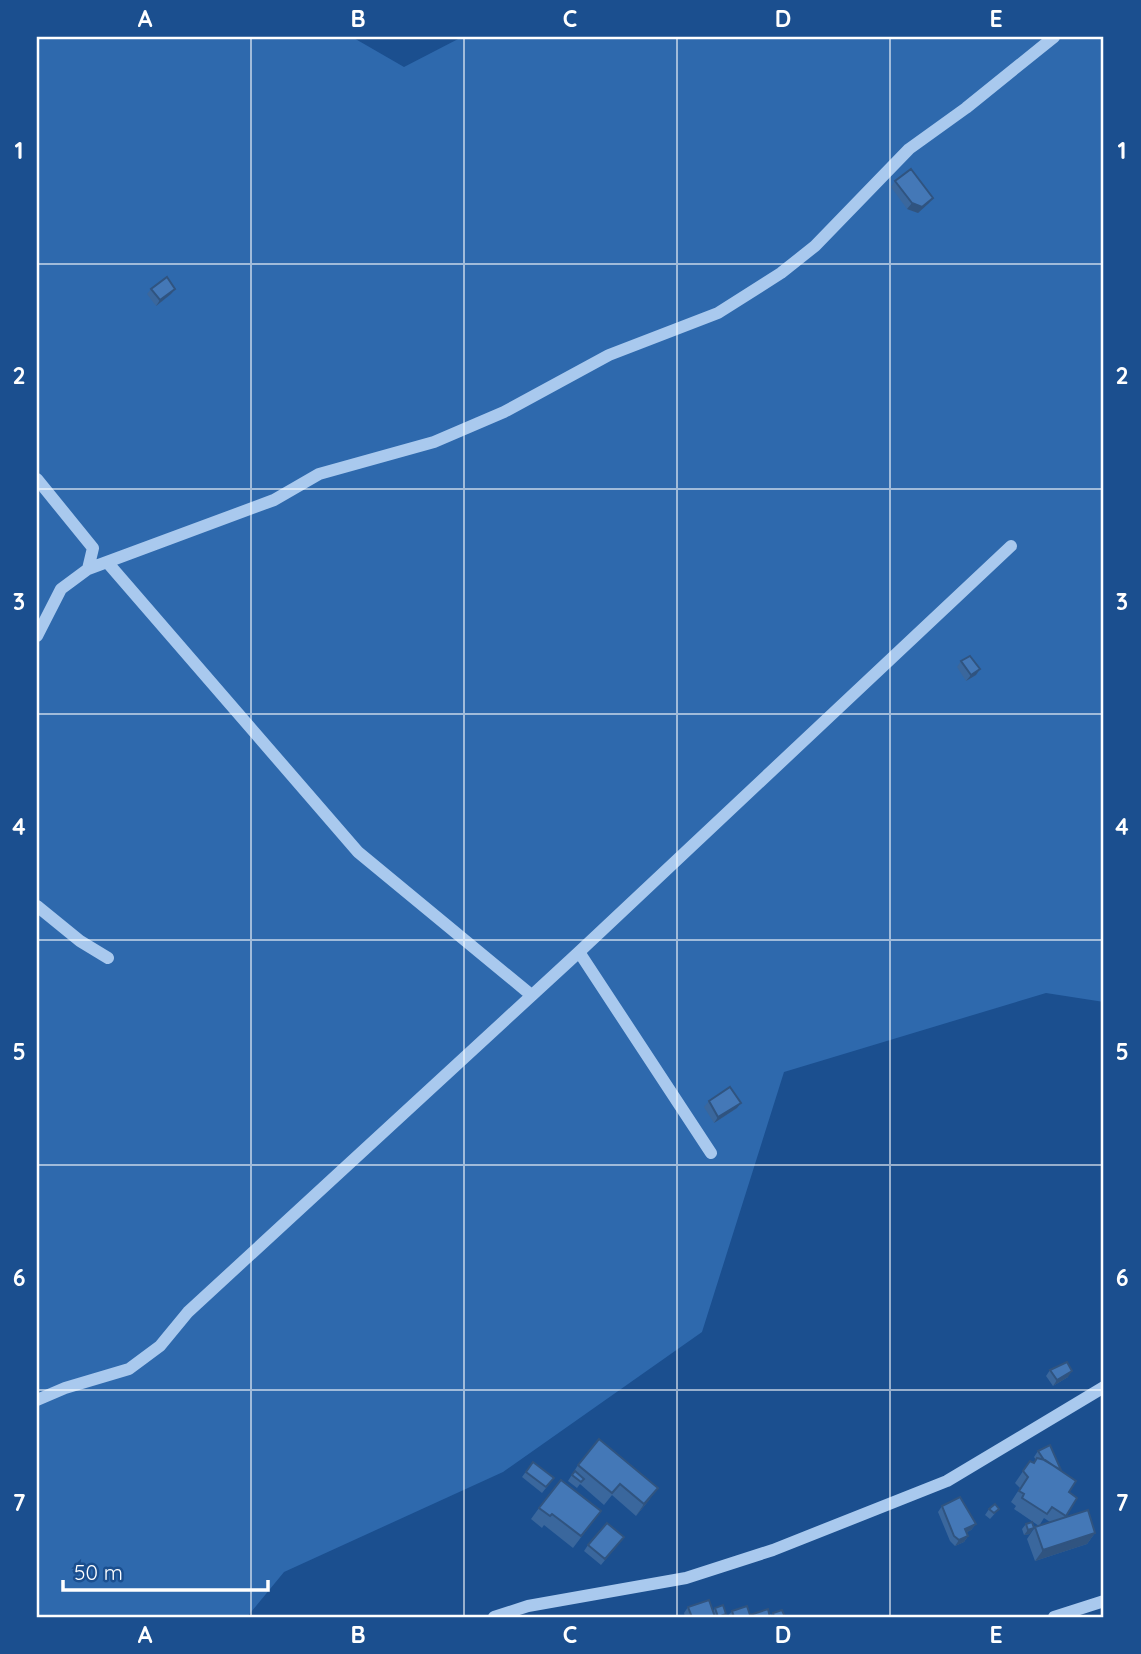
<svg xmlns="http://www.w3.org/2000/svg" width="1141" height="1654" font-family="Quicksand,sans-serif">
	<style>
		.green { fill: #2e69ad }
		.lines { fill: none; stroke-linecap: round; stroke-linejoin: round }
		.minor { stroke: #a9c9ee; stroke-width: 12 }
		.wall { fill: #3a679d }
		.shaded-wall { fill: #305480 }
		.building { fill: #4478b7; stroke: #305480; stroke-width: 2 }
		.grid { fill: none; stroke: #fff; stroke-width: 2; stroke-opacity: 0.55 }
		.neatline { fill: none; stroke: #fff; stroke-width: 2.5 }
		.grid-label { font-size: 23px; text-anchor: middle; font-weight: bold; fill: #fff }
	</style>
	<rect width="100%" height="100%" fill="#1b4f8f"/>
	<path class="green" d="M37,37H352L404,67L462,37H1104V1002L1046,993L784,1072L702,1332L503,1472L284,1572L247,1617H37Z"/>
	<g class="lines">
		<path class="minor" d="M37,479L93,548L88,569
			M107,562L358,852L530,994
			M37,636L61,589L88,569L274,500L319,474L434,442L504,412L609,355L718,313L781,273L815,246L909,149L966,108L1054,37
			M37,906L80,941L108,958
			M579,952L711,1153
			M37,1400L65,1388L129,1369L160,1346L188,1312L579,952L1011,546
			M494,1617L528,1606L686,1578L773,1550L947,1481L1104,1387
			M1054,1617L1104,1601"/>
	</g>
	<path class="wall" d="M895,181L929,203L918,213L907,209L891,187Z
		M151,289H175L171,294L156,306L147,294Z
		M961,661L980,669L976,675L966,681L957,667Z
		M709,1101L737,1108L714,1123L704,1107Z
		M1050,1370L1068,1377L1053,1386L1046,1376Z
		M599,1439L650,1499L636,1516L612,1495L604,1505L580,1484L577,1488L568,1481L578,1465Z
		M1038,1451L1069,1492L1077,1498L1064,1518L1095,1533L1087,1544L1035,1561L1027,1539L1035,1527L1050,1522L1044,1518L1039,1526L1014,1509L1016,1506L1011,1502L1020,1488L1015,1483L1030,1461L1034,1463L1036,1460L1034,1457Z
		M533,1462L554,1478L542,1493L522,1477Z
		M942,1506L976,1524L971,1530L967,1532L968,1536L964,1542L955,1546L950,1541L938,1512Z
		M539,1508L601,1511L573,1548L544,1525L542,1528L531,1519Z
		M989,1509H999L990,1519L985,1515Z
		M1026,1524L1030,1534L1024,1535L1022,1529Z
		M624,1537L601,1565L584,1551L588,1545Z
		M688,1607L713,1611L715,1608L724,1617H685L684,1613Z
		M732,1611L750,1615L769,1613L772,1615L773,1613L785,1617H727Z"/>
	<path class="shaded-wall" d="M933,198L929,203L918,213L907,209L912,203Z
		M175,289L171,294L156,306L160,300Z
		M980,669L976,675L966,681L971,675Z
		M741,1103L737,1108L714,1123L718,1117Z
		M1072,1371L1068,1377L1053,1386L1057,1380Z
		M658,1488L650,1499L636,1516L644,1504Z
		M976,1524L971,1530L961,1535L965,1529Z
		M1034,1528L1030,1534L1024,1535L1028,1530Z
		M1095,1533L1087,1544L1035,1561L1043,1550Z
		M968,1536L964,1542L955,1546L959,1540Z"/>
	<path class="building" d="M911,169L933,198L922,207L912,203L895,181Z
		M167,277L175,289L160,300L151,289Z
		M970,656L980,669L971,675L961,661Z
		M730,1087L741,1103L718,1117L709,1101Z
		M1067,1362L1072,1371L1057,1380L1050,1370Z
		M599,1439L658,1488L644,1504L620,1484L612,1493L578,1465Z
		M1050,1445L1061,1470L1044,1460L1038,1451Z
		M1037,1458L1045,1460L1076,1481L1069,1492L1077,1498L1066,1516L1052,1507L1047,1514L1022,1498L1024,1494L1019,1491L1028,1477L1023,1471L1030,1461L1034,1463Z
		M533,1462L554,1478L546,1487L526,1472Z
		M575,1471L584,1479L581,1482L572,1475Z
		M561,1480L601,1511L581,1536L552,1514L550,1516L539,1508Z
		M960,1497L976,1524L965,1529L968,1536L959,1540L954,1536L942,1506Z
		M995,1504L999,1509L994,1513L989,1509Z
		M1088,1510L1095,1533L1043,1550L1035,1527Z
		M1032,1522L1034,1528L1028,1530L1026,1524Z
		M607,1523L624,1537L605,1559L588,1545Z
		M709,1600L715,1617H692L688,1607Z
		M723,1605L726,1614L718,1617L715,1608Z
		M747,1606L750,1615L768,1609L770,1617H734L732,1611Z
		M782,1610L785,1617H774L773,1613Z"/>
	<path class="grid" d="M251,37V1617M464,37V1617M677,37V1617M890,37V1617M37,264H1104M37,489H1104M37,714H1104M37,940H1104M37,1165H1104M37,1390H1104"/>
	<rect width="1141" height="1654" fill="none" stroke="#1b4f8f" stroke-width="77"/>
	<path d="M63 1580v10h205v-10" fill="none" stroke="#ffffff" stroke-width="3.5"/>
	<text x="74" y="1580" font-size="21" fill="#ffffff" stroke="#1b4f8f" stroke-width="5" paint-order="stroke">50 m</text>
	<rect x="38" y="38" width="1064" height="1578" class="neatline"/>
	<g class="grid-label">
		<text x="145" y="27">A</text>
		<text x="358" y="27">B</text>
		<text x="570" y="27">C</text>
		<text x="783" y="27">D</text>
		<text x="996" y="27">E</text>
		<text x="19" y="159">1</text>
		<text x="1122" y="159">1</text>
		<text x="19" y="384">2</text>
		<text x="1122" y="384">2</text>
		<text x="19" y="610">3</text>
		<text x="1122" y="610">3</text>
		<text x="19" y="835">4</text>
		<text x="1122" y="835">4</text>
		<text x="19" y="1060">5</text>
		<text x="1122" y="1060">5</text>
		<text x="19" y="1286">6</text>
		<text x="1122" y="1286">6</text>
		<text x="19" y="1511">7</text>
		<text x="1122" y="1511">7</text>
		<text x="145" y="1643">A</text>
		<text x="358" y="1643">B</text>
		<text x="570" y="1643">C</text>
		<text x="783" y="1643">D</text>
		<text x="996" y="1643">E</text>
	</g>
</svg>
